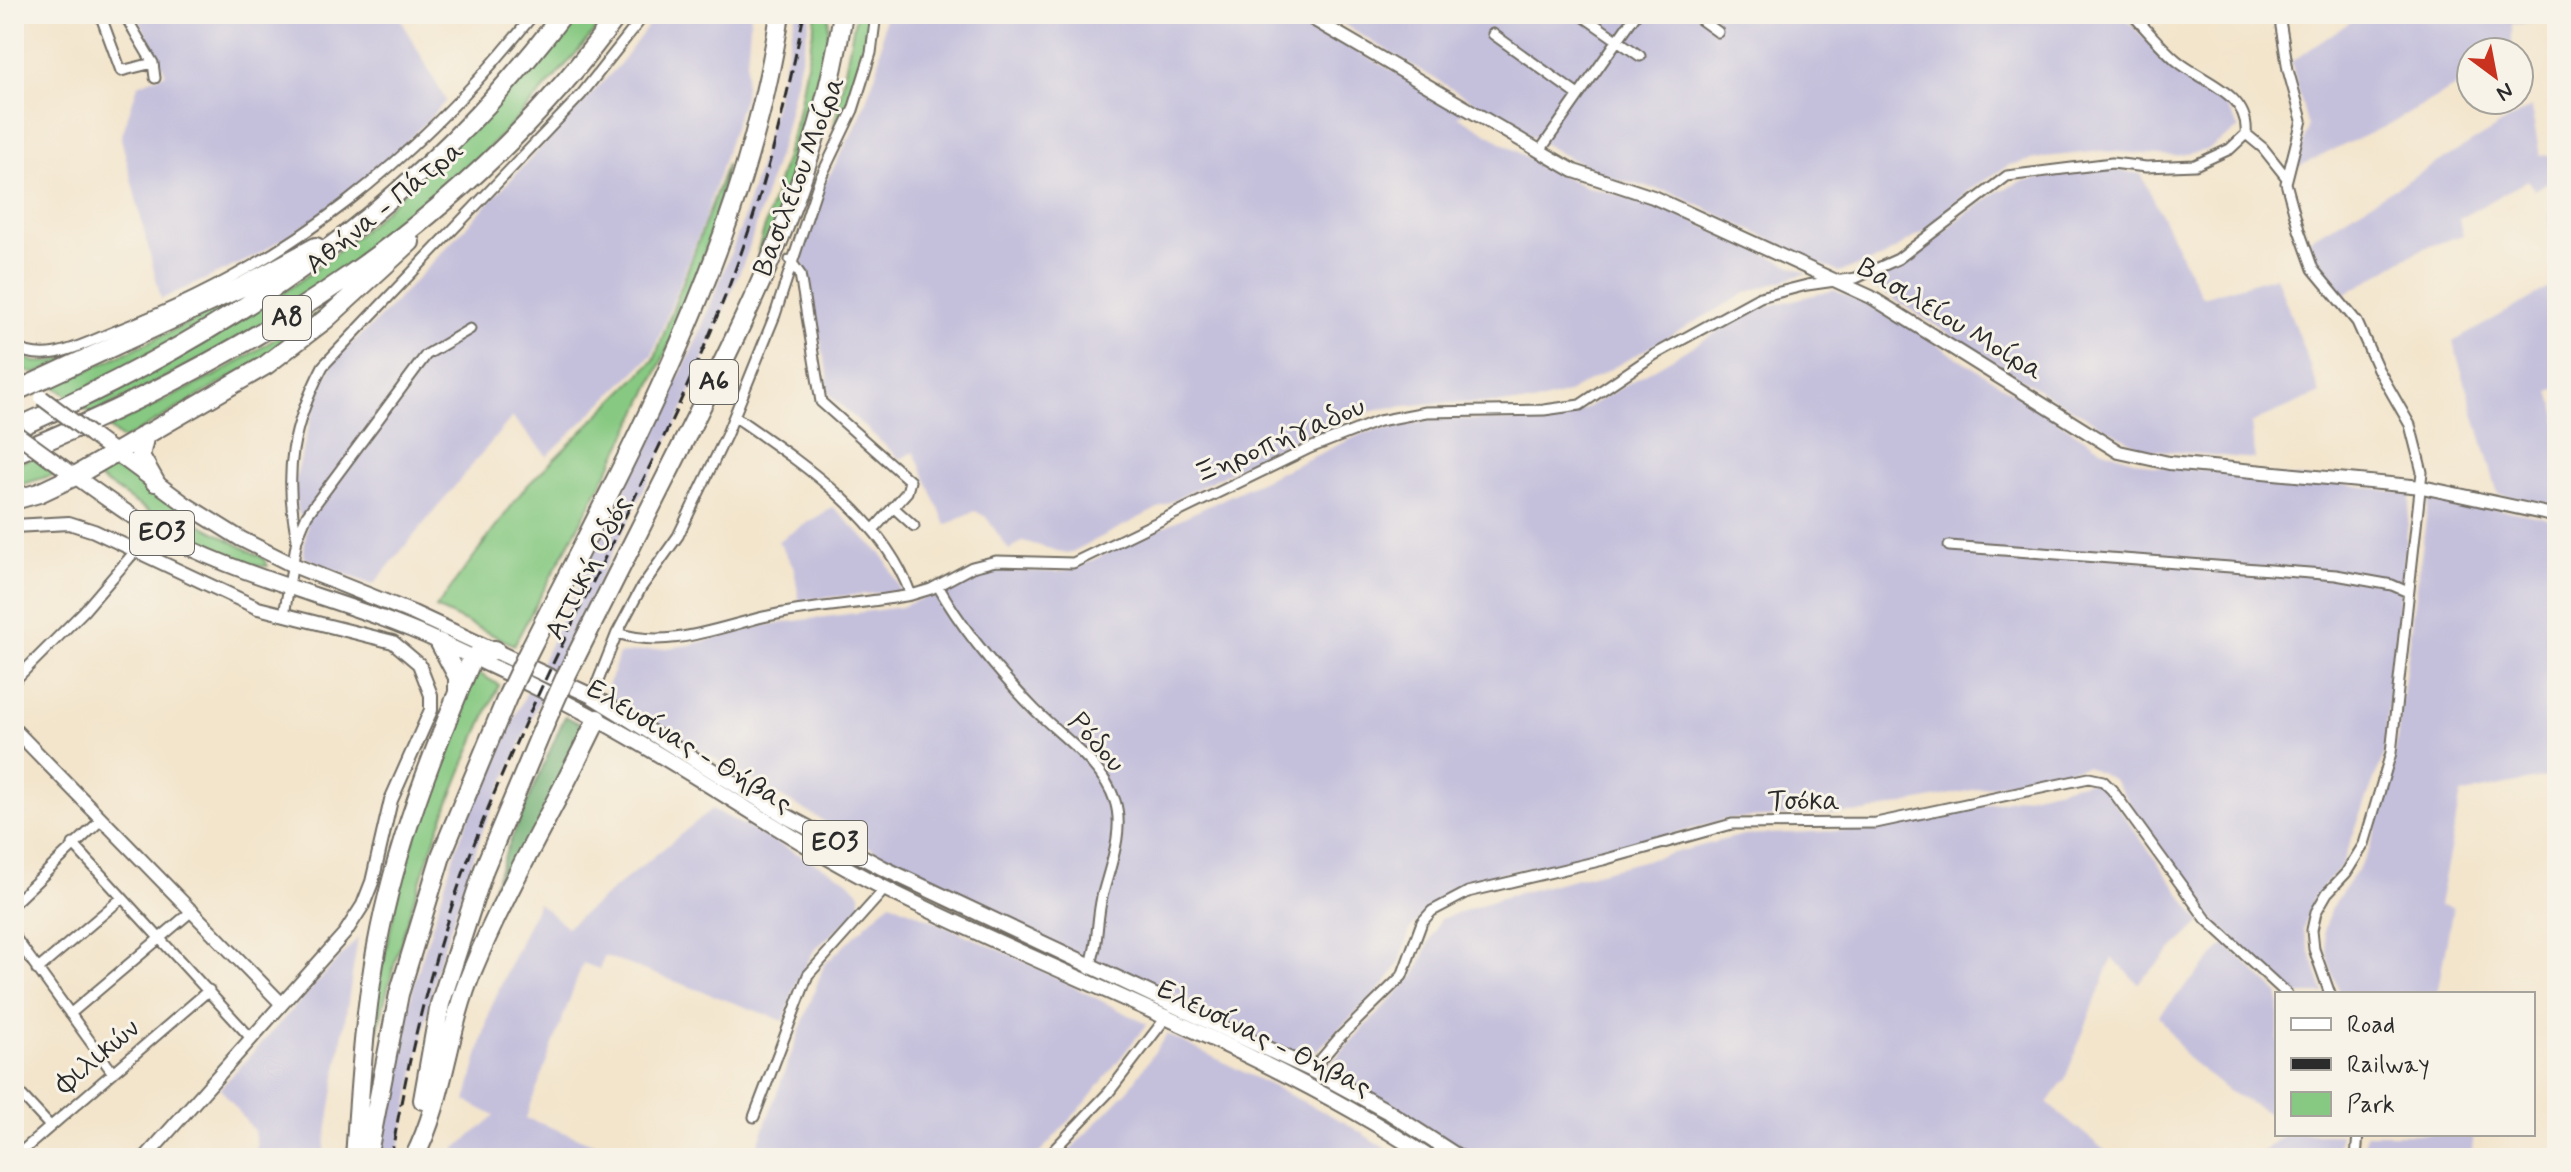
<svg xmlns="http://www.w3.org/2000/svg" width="2571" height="1172" font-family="Mynerve,sans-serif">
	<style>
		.industrial { fill: #c4c0db }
		.green { fill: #87c982; stroke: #597a56; stroke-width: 2 }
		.forest { fill: #6dad70; stroke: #4c6c4e; stroke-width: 2 }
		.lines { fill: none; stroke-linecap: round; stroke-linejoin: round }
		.minor-casing { stroke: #716c63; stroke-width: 13 }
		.tertiary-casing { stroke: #716c63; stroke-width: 16 }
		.primary-casing { stroke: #716c63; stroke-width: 18 }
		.motorway-casing { stroke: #716c63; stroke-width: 22 }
		.minor { stroke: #fff; stroke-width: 9 }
		.tertiary { stroke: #fff; stroke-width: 12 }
		.primary { stroke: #fff; stroke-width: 14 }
		.motorway { stroke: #fff; stroke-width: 18 }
		.rail { stroke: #2b2b2b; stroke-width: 3; stroke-dasharray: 12 6; stroke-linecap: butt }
		.primary-bridge-casing { stroke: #716c63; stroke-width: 18; stroke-linecap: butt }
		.motorway-bridge-casing { stroke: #716c63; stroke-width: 22; stroke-linecap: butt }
		.primary-bridge { stroke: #fff; stroke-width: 14 }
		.motorway-bridge { stroke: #fff; stroke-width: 18 }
		.labels { text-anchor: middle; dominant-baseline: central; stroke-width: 6; stroke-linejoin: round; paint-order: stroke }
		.shield { fill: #f7f3e8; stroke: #686764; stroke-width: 2 }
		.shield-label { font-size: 26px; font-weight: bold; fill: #2b2b2b }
		.street-label { font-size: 28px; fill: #2b2b2b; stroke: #f7f3e8 }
	</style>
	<rect width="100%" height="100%" fill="#f7f3e8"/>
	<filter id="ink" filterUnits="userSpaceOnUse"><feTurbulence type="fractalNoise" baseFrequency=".0125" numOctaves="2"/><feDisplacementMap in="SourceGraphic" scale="16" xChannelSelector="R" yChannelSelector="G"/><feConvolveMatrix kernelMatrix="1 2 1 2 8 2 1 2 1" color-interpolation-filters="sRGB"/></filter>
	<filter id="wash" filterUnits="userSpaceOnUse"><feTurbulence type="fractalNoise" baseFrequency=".006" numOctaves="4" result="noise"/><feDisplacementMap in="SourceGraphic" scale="32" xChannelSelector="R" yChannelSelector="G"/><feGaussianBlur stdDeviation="1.8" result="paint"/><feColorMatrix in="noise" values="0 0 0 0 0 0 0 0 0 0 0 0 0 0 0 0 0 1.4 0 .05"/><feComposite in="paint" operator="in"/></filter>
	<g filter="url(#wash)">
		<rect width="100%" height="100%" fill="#f3e5cc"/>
		<path class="industrial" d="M152,14H398L446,101L392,157L310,222L252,258L161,299L121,138L138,85L166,73L139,20Z
			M657,14H751L744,96L704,221L652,355L547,456L512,417L373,585L303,557L307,526L298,512L294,485L317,395L336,357L376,322L619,65Z
			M796,14H811L783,138L747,254L682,412L538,704L482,832L437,967L397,1158H379L413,987L456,849L481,787L698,337L740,229L761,160Z
			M885,14H1261L1279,22L1309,24L1466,112L1458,116L1536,163L1586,187L1648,203L1693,221L1807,273L1748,292L1568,393L1533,403H1434L1378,409L1306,433L1068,554L1023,541L1009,550L986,517L975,511L946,525L914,452L900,459L830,395L827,386L828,375L800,250L821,191L859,120L879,64Z
			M1326,14H2121L2157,51L2225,105L2239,128L2207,150L2176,156L2102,151L2046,157L2009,165L1971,189L1921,233L1880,259L1838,272L1673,193L1618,180L1563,155Z
			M2362,14H2557V22L2512,24V52H2471V78L2392,123L2297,167L2308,127L2291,62Z
			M2531,107L2540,156L2557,154V388L2550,391L2557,415V505L2498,494L2453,342L2554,285L2549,219L2554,178L2535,190L2528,180L2459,219L2463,235L2421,249L2344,295L2327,278L2308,240Z
			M2106,168L2141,174L2202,297L2276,276L2320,393L2251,423L2255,459L2143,449L2044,393L1866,282L1909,264L1955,222L1997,192L2023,181Z
			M1834,290L1897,319L2103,450L2151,466L2305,478L2411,494L2383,757L2341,866L2313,899L2303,930L2324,994H2293L2209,916L2114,780L2087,766L1866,812L1728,819L1599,855L1494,875L1458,889L1430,907L1410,930L1400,962L1385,984L1301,1066L1203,1007L1109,966L1046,949L605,695L619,654L690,645L765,625L901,607L993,570L1060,572L1080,566L1364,433L1442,418L1500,421L1557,418L1581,411L1757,309Z
			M2429,496L2557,520V775L2461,794L2439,905L2453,907L2437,994H2340L2329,963L2324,932L2330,910L2368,853L2392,776Z
			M833,507L884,557L901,591L799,600L794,568L778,541Z
			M2091,781L2102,786L2201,922L2138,983L2112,958L2065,1079L2047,1103L2114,1158H1473L1322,1072L1415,975L1440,919L1504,897L1743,835L1880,829Z
			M712,809L848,880L860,893V909L815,949L796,983L784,1021L605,956L599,969L583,963L526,1118L633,1158H455L456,1148L495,1116L466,1101L491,1007L538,903L567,927Z
			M890,902L1009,954L1147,1024L1086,1102L1035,1158H753L824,965Z
			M358,938L323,1158H247L257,1146L254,1131L220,1088Z
			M2225,944L2279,994L2277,1106L2270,1114L2228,1091L2186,1057L2159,1015Z
			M1167,1034L1344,1122L1400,1158H1062L1129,1089Z
			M2284,1134H2340L2338,1158H2256Z
			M2366,1134H2474L2471,1158H2363Z"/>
		<path class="green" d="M572,14H609C507,139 390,254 248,334C197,363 144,388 92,414L81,407C178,361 273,308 354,238C425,176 489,103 556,36Z
			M816,14H829L827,49L802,152L789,192L760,257L758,250L797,119Z
			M856,14H869L854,92L837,128L834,127Z
			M727,164C698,327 591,499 514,645L436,608L524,489L654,360Z
			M247,296L253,297L69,397L54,386Z
			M330,305L291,343L123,440L109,428L218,374Z
			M159,320L36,374L14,367V354L35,362H51Z
			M36,456L63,472L14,487V465Z
			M114,461L196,522L263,558L268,566C233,572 125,496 94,475Z
			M475,671L499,685C444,805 399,926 372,1056L379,980L405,865Z"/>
		<path class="forest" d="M565,716L587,727L473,958L468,956L507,849Z"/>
	</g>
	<g filter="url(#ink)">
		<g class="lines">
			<defs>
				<path id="minor" d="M100,14L121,71L153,63L155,78
					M124,14L153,63
					M1275,14L1313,19
					M1580,14L1640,56
					M1693,14L1718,32
					M2132,14C2146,29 2160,46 2176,60C2200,81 2250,93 2246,134
					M2279,14L2288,70L2302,120L2286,183L2299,230L2313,269L2357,322L2378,369L2410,425L2422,472L2391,753L2364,844L2346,873L2327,893L2316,912L2312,930L2314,949L2330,994
					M1493,34L1578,95
					M2246,134L2263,148L2286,177
					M1539,152L1636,14
					M790,260L800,274L821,402L910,481L907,492L873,530
					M14,347C49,366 84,343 118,330C292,263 418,159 534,14
					M734,416C800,462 883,516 911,595
					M893,507L914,526
					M297,539C283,472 292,426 323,366L581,95L645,14
					M1949,546L2336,575L2392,585L2408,592
					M938,586C964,632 998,672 1035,710C1062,737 1103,764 1115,801C1125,831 1109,869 1102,897C1096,922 1099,945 1089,969
					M284,615L297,539L307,515L426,355L470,329
					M617,633C667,649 714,629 763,617C811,606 862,604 911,595L931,589L972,567L996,561L1073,563L1310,448L1379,421L1426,412L1544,410L1580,405L1654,355L1760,297L1807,285L1856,278L1898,259L2007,176L2112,163L2146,167L2195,165L2230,149L2246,134
					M14,681L84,611L137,549
					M592,696L617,633L641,588L678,536L726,436L775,315L819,181L853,110L871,53L876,14
					M73,844L250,1037
					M14,903L102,819
					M14,936L113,1073
					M37,970L122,898
					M70,1014L193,910
					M1312,1070L1340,1037L1402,976L1422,922L1432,911L1468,892L1603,860L1732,824L1876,823L2089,778L2103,781L2112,790L2206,919L2287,994
					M14,1087L50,1126
					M754,1117L808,975L885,889
					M14,1158L209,990
					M1046,1158L1109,1092L1168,1015
					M2356,1158L2358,1134"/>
				<path id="tertiary" d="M1312,14L1313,19L1574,171L1653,197L1871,297L2119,452L2169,463L2422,487L2557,516
					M14,526L69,523L94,531L258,608L393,642L419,664L431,695V710L391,800L372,882L363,905L345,933L145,1158
					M14,729L280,1002"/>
				<path id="primary" d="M90,434L185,504L241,539L293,565L413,613L592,696L786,816L883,868L1312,1070L1389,1112L1460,1158
					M47,456C90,486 131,519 177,542C262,584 355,603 440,642C503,671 569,702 629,737C715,786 795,843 884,888C1065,979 1261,1046 1430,1158"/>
				<path id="motorway" d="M14,392L242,287L316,247
					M14,429C233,333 418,206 563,14
					M145,434L140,456L155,482
					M14,454C248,359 468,223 618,14
					M14,500L39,493L75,476L266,365L326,319L410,242
					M440,643L458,677V692
					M526,657C630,451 746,244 780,14
					M566,676C608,593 649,510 691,427C762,284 817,174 843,14
					M423,1100L440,1004L484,869L549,714
					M355,1158C360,1087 364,1016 377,946C395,847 433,752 472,659L481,652L495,650
					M367,1158L399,994L441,856L508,695
					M414,1158C444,1100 447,1031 472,971C508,884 557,804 597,719"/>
			</defs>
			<use href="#minor" class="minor-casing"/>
			<use href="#tertiary" class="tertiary-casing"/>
			<use href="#primary" class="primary-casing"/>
			<use href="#motorway" class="motorway-casing"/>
			<use href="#minor" class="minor"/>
			<use href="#tertiary" class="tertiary"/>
			<use href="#primary" class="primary"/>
			<use href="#motorway" class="motorway"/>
			<path class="rail" d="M391,1158C409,1051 435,946 474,844C544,660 647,491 720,309C759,213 784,115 804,14"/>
			<defs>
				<path id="primary-bridge" d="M42,398L90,434
					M14,432L47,456"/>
				<path id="motorway-bridge" d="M508,695L526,657
					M549,714L566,676"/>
			</defs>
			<use href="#primary-bridge" class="primary-bridge-casing"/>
			<use href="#motorway-bridge" class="motorway-bridge-casing"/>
			<use href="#primary-bridge" class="primary-bridge"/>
			<use href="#motorway-bridge" class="motorway-bridge"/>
		</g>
	</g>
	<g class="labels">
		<g class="shield">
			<rect x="263" y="296" width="48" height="44" rx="6"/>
			<rect x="690" y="360" width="48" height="44" rx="6"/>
			<rect x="130" y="511" width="64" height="44" rx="6"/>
			<rect x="803" y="821" width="64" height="44" rx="6"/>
		</g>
		<g class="shield-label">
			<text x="287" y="318">Α8</text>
			<text x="714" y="382">Α6</text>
			<text x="162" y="533">ΕΟ3</text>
			<text x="835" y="843">ΕΟ3</text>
		</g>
		<g class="street-label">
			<text transform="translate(800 176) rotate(-69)">Βασιλείου Μοίρα</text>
			<text transform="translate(385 208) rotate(-39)">Αθήνα - Πάτρα</text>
			<text transform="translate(1950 320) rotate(31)">Βασιλείου Μοίρα</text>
			<text transform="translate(1280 441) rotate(-23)">Ξηροπήγαδου</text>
			<text transform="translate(589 568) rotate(-63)">Αττική Οδός</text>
			<text transform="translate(1096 743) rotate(48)">Ρόδου</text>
			<text transform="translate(689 747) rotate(31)">Ελευσίνας - Θήβας</text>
			<text transform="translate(1804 802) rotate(1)">Τσόκα</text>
			<text transform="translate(1264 1039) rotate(26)">Ελευσίνας - Θήβας</text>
			<text transform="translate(98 1057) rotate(-40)">Φιλικών</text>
		</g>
	</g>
	<rect width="2571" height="1172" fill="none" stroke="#f7f3e8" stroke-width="48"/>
	<rect x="2275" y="992" width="260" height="144" fill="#f7f3e8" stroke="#a5a39c" stroke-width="2"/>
	<rect x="2291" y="1018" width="40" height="12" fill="#ffffff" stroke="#a5a39c" stroke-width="2"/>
	<text x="2347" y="1032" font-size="24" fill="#2b2b2b">Road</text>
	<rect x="2291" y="1058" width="40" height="12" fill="#2b2b2b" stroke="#a5a39c" stroke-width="2"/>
	<text x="2347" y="1072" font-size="24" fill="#2b2b2b">Railway</text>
	<rect x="2291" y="1092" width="40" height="24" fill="#87c982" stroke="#a5a39c" stroke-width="2"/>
	<text x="2347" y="1112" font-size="24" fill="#2b2b2b">Park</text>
	<g transform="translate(2495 76) rotate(148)"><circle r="38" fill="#f7f3e8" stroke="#a5a39c" stroke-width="2"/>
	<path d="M0-6L14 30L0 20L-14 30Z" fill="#c8321e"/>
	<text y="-12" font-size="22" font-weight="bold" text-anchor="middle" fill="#2b2b2b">N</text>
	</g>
</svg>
